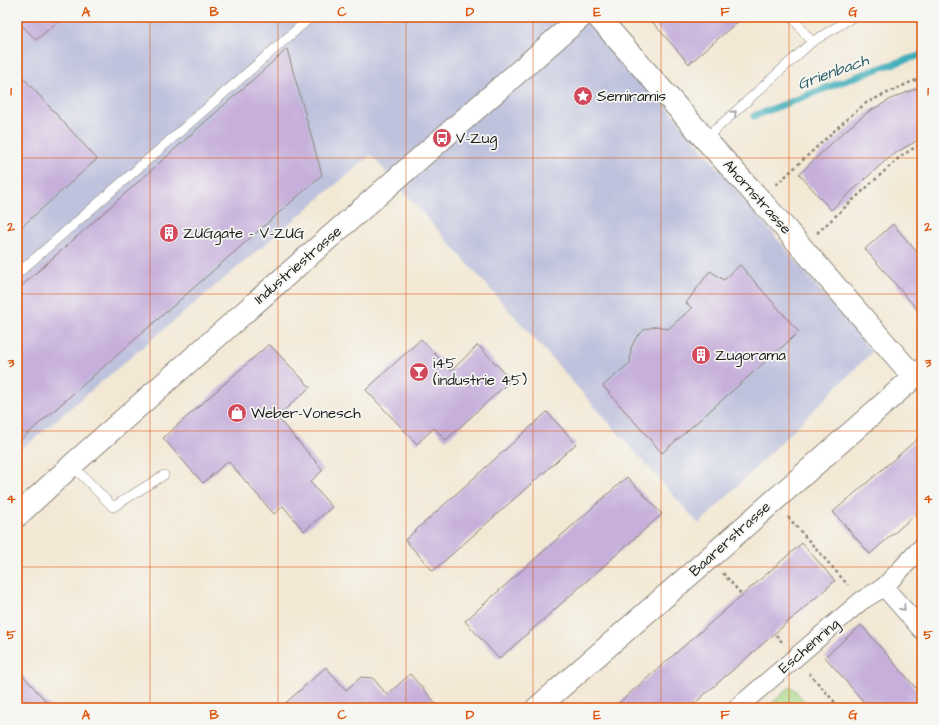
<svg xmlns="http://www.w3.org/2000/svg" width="939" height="725" font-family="'Architects Daughter',sans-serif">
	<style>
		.industrial { fill: #bfc2dd }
		.green { fill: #a9d987; stroke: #627a52 }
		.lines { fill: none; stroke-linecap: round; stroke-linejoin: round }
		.stream { stroke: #40afbb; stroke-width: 7 }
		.building { fill: #c6afda }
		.service-casing { stroke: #888278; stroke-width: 10 }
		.minor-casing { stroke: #888278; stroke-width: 20 }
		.tertiary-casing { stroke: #888278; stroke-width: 24 }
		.secondary-casing { stroke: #888278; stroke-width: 24 }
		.path { stroke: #888278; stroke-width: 2.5; stroke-dasharray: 3 3; stroke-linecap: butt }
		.service { stroke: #fff; stroke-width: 9 }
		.minor { stroke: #fff; stroke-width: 18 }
		.tertiary { stroke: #fff; stroke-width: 22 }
		.secondary { stroke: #fff; stroke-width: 22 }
		.oneway { stroke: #999 }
		.grid { fill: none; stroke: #de560d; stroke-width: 1; stroke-opacity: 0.55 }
		.labels { text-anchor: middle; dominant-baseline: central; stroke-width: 3.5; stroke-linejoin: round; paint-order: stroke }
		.poi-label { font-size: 15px; fill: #1c1c1c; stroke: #f6f6f2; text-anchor: start }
		.street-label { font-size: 15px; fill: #1c1c1c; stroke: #f6f6f2 }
		.water-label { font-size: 16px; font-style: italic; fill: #2c5e64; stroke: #f6f6f2 }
		.neatline { fill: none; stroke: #de560d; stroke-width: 1.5 }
		.grid-label { font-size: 13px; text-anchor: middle; font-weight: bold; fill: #de560d }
	</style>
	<rect width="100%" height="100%" fill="#f6f6f2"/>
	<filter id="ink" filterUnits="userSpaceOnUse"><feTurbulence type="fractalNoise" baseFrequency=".025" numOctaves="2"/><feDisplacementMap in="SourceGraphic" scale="8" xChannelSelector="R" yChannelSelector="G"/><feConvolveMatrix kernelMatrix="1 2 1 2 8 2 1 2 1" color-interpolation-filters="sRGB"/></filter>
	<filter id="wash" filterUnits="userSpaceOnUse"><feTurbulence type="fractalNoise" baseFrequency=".012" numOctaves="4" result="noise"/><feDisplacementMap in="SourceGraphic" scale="16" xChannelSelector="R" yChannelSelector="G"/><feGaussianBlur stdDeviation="0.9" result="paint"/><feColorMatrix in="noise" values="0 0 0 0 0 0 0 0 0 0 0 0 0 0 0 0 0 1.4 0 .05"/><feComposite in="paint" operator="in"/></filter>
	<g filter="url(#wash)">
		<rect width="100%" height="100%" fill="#f3e8d4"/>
		<path class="industrial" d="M17,17H592L872,352L699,524L371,155L17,453Z"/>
		<path class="green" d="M791,686L811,708H767Z"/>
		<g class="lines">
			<path class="stream" d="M754,116C809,95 865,71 922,55"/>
		</g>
		<g id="blocks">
			<path class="building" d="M17,17H63L36,40L17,20Z
				M648,17H743L689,64Z
				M287,49L322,175L17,443V290Z
				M17,71L97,159L17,231Z
				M922,86V138L897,152L884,162L831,210L799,174L846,130L868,112L893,98Z
				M893,224L922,258V315L865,249Z
				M740,265L799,332L662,453L603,386L630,363L631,348L636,338L645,329L657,326L668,329L692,308L686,303L710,271L724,280Z
				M421,339L451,371L478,345L511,380L446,440L434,428L417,444L366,390Z
				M269,344L310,387L277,417L323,470L310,482L332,507L304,531L283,506L274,514L228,461L203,483L163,438Z
				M547,412L576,444L433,571L405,540Z
				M922,435V509L870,554L833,512Z
				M627,477L662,514L499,659L465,621Z
				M802,543L835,581L689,708H613Z
				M861,625L922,695V708H869L825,657Z
				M326,667L346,690L361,677L373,678L387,695L410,674L440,708H280Z
				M17,669L52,708H26L17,698Z"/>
		</g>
	</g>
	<g filter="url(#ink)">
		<use href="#blocks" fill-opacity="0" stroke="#888278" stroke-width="1"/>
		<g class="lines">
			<defs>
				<path id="service" d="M792,17L812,42
					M705,139L812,42L853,17
					M17,274L311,17
					M72,465L113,507L164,475"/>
				<path id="minor" d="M884,587L922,630
					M737,708L861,601L884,587L922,547"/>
				<path id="tertiary" d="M598,17L705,139L771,212L914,377
					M17,516L72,465L298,265L581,17"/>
				<path id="secondary" d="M537,708L709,558L922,370"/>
			</defs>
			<use href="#service" class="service-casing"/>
			<use href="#minor" class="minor-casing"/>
			<use href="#tertiary" class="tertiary-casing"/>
			<use href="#secondary" class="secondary-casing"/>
			<path class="path" d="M776,185L848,118L866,103L911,82L922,78
				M817,233L901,156L922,143
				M788,517L848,585
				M723,573L742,595
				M776,635L783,643
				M809,673L840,708"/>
			<use href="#service" class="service"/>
			<use href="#minor" class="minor"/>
			<use href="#tertiary" class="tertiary"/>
			<use href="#secondary" class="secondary"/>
		</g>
		<defs><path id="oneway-chevron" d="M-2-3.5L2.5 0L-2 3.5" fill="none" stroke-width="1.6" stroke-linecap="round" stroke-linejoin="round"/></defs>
		<g class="oneway">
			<use href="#oneway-chevron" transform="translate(734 113) rotate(-42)"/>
			<use href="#oneway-chevron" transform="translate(903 608) rotate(48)"/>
		</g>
	</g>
	<path class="grid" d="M150,17V708M278,17V708M406,17V708M533,17V708M661,17V708M789,17V708M17,158H922M17,294H922M17,431H922M17,567H922"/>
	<defs>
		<symbol id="sight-disc" viewBox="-11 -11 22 22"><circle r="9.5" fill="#d1495b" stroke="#f6f6f2"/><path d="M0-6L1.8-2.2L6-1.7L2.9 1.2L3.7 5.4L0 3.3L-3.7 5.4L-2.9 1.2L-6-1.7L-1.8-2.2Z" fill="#fff"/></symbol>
		<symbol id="bus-disc" viewBox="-11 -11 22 22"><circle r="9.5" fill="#d1495b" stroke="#f6f6f2"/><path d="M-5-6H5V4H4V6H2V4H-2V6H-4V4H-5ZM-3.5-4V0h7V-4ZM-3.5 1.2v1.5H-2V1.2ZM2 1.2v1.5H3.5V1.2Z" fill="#fff"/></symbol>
		<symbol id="building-disc" viewBox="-11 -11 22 22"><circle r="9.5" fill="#d1495b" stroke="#f6f6f2"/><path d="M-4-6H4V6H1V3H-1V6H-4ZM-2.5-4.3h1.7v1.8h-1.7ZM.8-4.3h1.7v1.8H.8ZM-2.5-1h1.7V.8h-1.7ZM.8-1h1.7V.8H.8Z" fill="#fff"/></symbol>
		<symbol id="bar-disc" viewBox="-11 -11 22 22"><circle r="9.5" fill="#d1495b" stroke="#f6f6f2"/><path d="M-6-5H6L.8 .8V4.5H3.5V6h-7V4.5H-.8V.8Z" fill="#fff"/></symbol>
		<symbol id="shop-disc" viewBox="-11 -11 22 22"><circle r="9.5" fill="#d1495b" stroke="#f6f6f2"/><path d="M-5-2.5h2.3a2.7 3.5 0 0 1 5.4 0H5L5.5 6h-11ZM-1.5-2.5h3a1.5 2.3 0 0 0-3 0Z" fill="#fff"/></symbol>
	</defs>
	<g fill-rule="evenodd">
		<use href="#sight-disc" x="572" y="85" width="22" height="22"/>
		<use href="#bus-disc" x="431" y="127" width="22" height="22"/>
		<use href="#building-disc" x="158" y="222" width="22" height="22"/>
		<use href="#building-disc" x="690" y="344" width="22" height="22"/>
		<use href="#bar-disc" x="408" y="361" width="22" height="22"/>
		<use href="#shop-disc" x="226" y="402" width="22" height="22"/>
	</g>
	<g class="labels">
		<g class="poi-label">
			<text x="597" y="96">Semiramis</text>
			<text x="456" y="138">V-Zug</text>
			<text x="183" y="233">ZUGgate - V-ZUG</text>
			<text x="715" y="355">Zugorama</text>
			<text x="433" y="363">i45<tspan x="433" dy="17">(industrie 45)</tspan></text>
			<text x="251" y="413">Weber-Vonesch</text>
		</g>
		<g class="street-label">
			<text transform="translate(757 197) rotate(48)">Ahornstrasse</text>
			<text transform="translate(298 265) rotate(-41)">Industriestrasse</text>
			<text transform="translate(730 539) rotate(-42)">Baarerstrasse</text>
			<text transform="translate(809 646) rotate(-41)">Eschenring</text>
		</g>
		<g class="water-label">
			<text transform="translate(833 72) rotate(-20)">Grienbach</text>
		</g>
	</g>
	<rect width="939" height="725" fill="none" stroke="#f6f6f2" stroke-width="44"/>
	<rect x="22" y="22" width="895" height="681" class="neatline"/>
	<g class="grid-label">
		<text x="86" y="16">A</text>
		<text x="214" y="16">B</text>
		<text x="342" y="16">C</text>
		<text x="470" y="16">D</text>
		<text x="597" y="16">E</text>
		<text x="725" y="16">F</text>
		<text x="853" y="16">G</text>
		<text x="11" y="95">1</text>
		<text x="928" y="95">1</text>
		<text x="11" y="231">2</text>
		<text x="928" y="231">2</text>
		<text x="11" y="367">3</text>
		<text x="928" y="367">3</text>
		<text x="11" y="503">4</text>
		<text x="928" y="503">4</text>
		<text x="11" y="639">5</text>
		<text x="928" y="639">5</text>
		<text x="86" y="719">A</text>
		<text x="214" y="719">B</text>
		<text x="342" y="719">C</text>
		<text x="470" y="719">D</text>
		<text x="597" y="719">E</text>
		<text x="725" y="719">F</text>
		<text x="853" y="719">G</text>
	</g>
</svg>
